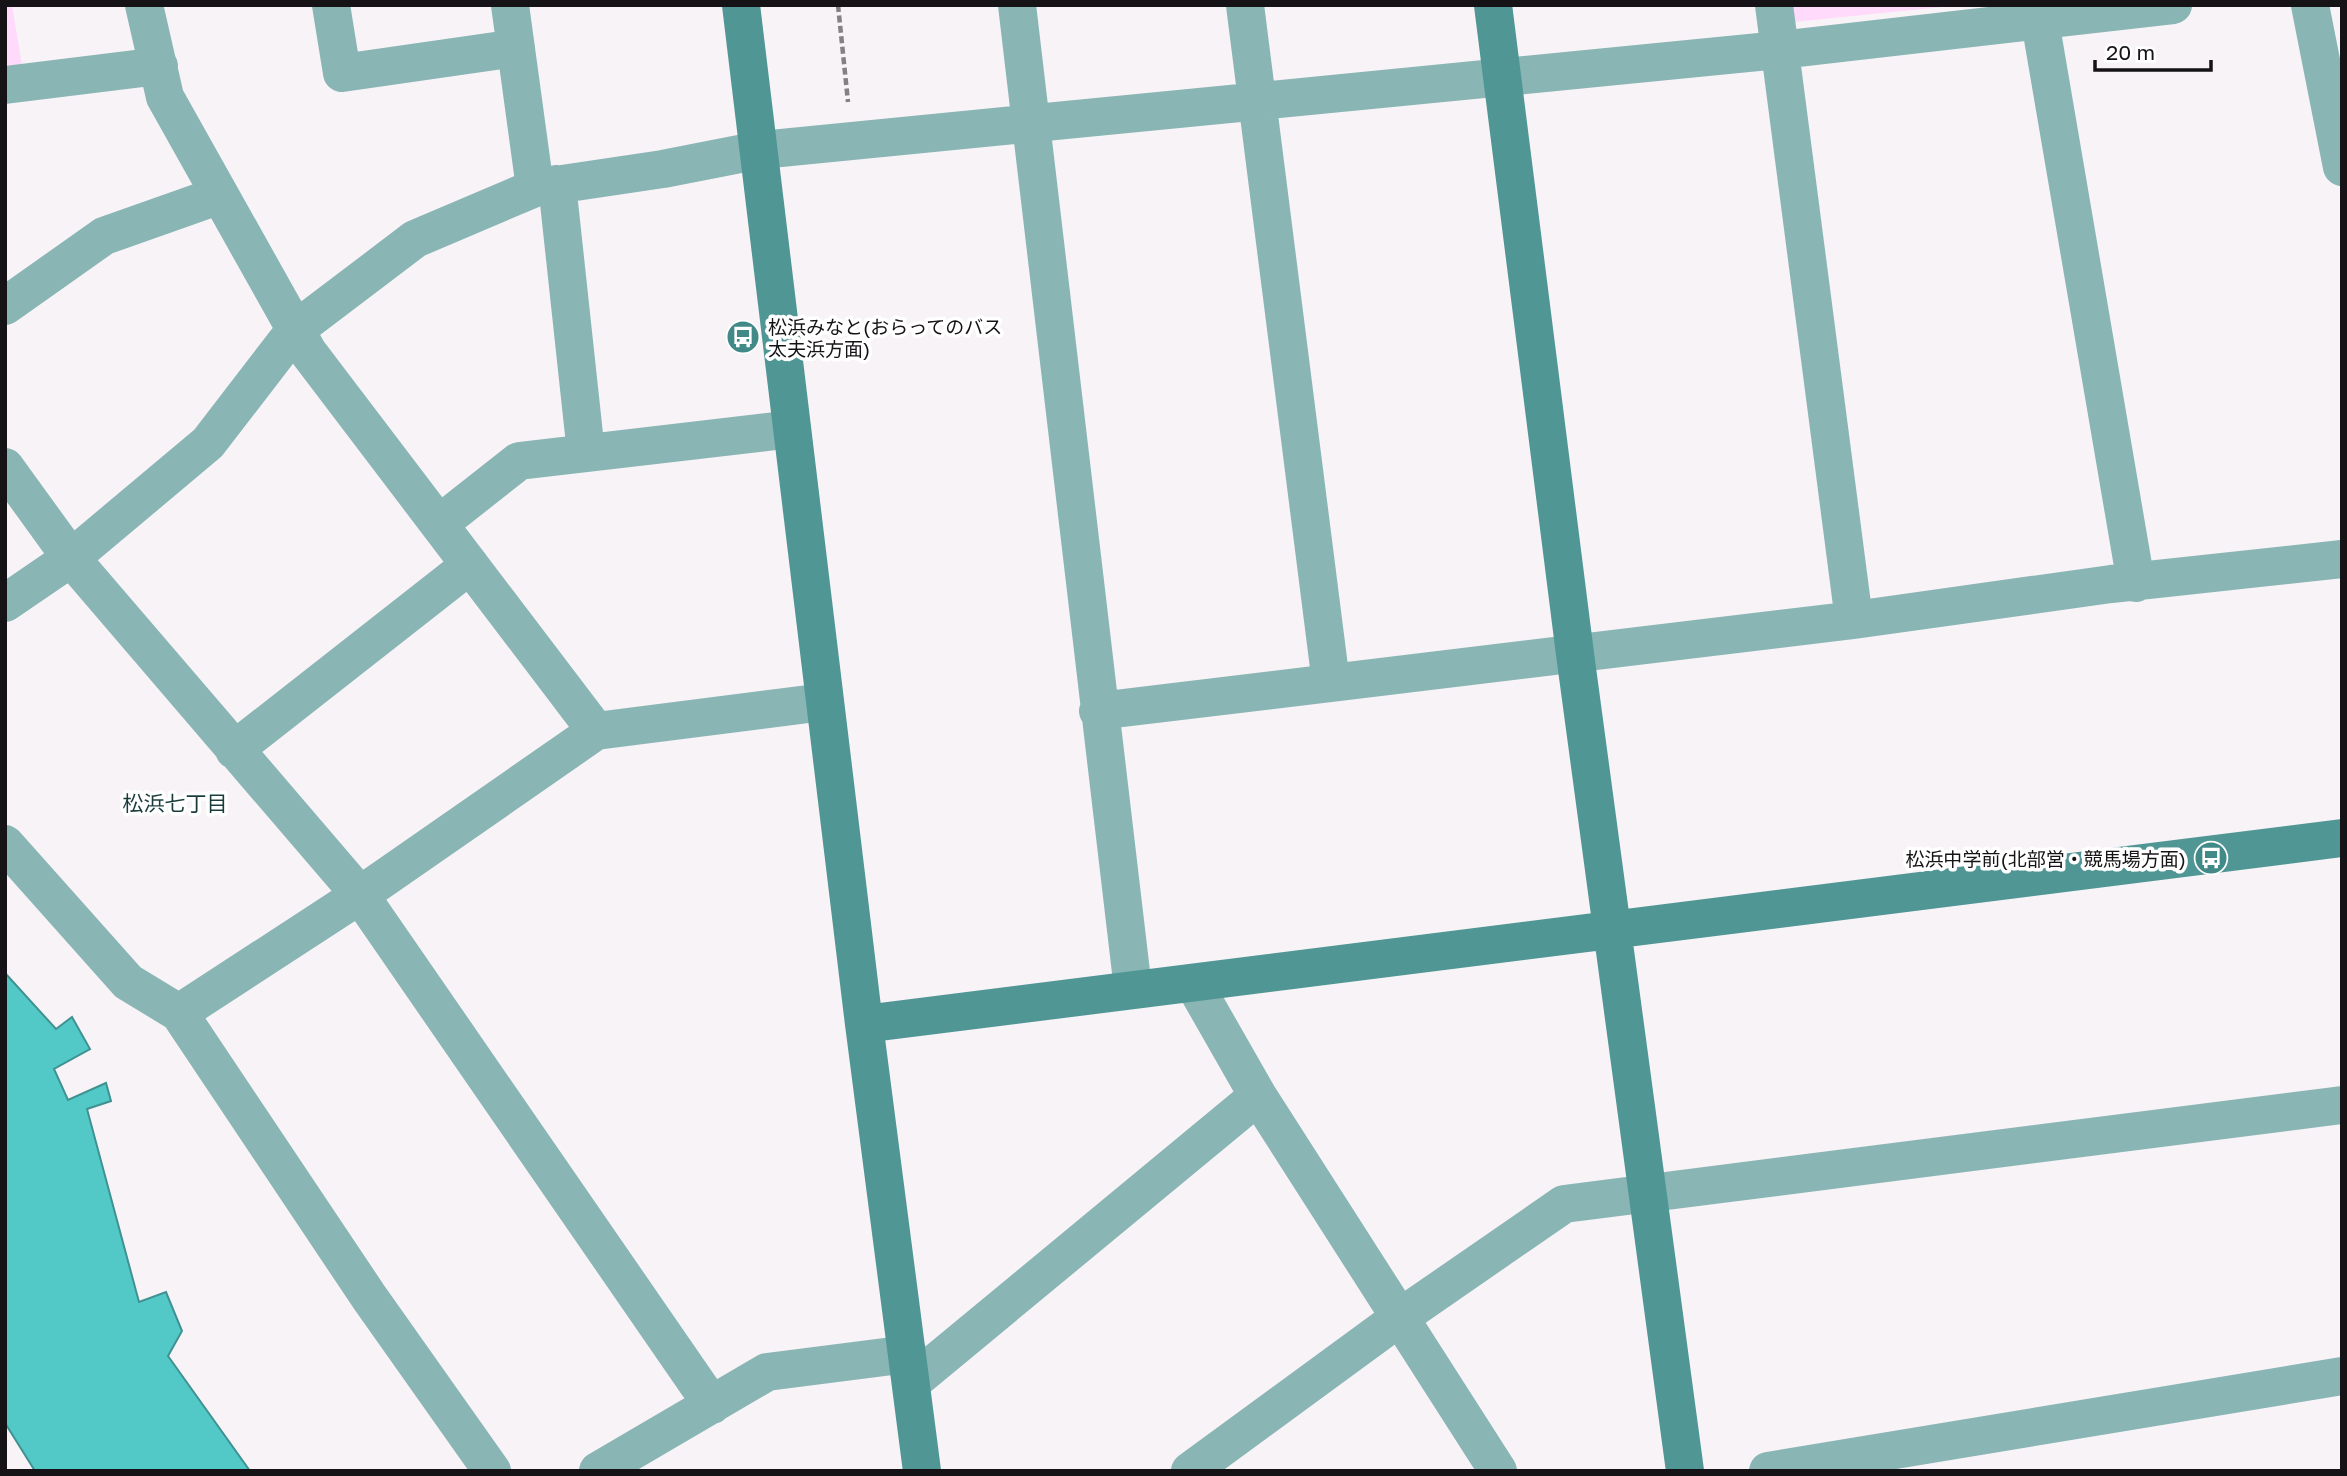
<svg xmlns="http://www.w3.org/2000/svg" width="2347" height="1476" font-family="'Golos Text','Noto Sans JP',sans-serif">
	<style>
		.green { fill: #ffdafa }
		.water { fill: #52c9c7; stroke: #409292; stroke-width: 2 }
		.lines { fill: none; stroke-linecap: round; stroke-linejoin: round }
		.path { stroke: #848083; stroke-width: 4.5; stroke-dasharray: 7 3.5; stroke-linecap: butt }
		.street { stroke: #89b5b4; stroke-width: 38 }
		.secondary { stroke: #4f9694; stroke-width: 38 }
		.labels { text-anchor: middle; dominant-baseline: central; stroke-width: 7; stroke-linejoin: round; paint-order: stroke }
		.poi-label { font-size: 19px; fill: #151315; stroke: #fff; text-anchor: start }
		.neighbourhood-label { font-size: 21px; fill: #193b3b; stroke: #fff }
	</style>
	<rect width="100%" height="100%" fill="#f8f3f7"/>
	<path class="green" d="M5,5H12L23,71L5,73Z
		M1782,5H1962L1784,23Z"/>
	<path class="water" d="M5,973L56,1029L72,1017L90,1049L54,1069L68,1100L106,1083L111,1101L87,1109L139,1302L166,1292L182,1331L168,1356L250,1471H35L5,1423Z"/>
	<g class="lines">
		<path class="path" d="M838,5L848,102"/>
		<path class="street" d="M144,5L165,97L308,352L596,731
			M331,5L342,73L516,48
			M510,5L535,188
			M1017,5L1133,989
			M1245,5L1331,683
			M1774,5L1854,620
			M2310,5L2342,167
			M2040,21L2136,583
			M5,85L159,66
			M557,184L586,453
			M5,306L104,236L220,195
			M5,467L71,558L360,895L712,1405
			M439,524L519,461L792,429
			M5,603L71,558L208,443L295,330L415,239L535,188L663,169L760,150L1780,50L2173,5
			M1098,711L1854,620L2111,584L2342,559
			M234,750L470,565
			M5,844L128,982L179,1013L369,1297L492,1471
			M1194,984L1258,1096L1498,1471
			M179,1013L360,895L596,731L824,702
			M911,1383L1258,1096
			M598,1471L767,1372L908,1354
			M1190,1471L1399,1318L1564,1204L2342,1105
			M1768,1471L2342,1376"/>
		<path class="secondary" d="M741,5L864,1024L922,1471
			M1493,5L1575,654L1685,1471
			M864,1024L2342,838"/>
	</g>
	<defs>
		<symbol id="bus-disc" viewBox="-11 -11 22 22"><circle r="9.5" fill="#428a88" stroke="#fff"/><path d="M-5-6H5V4H4V6H2V4H-2V6H-4V4H-5ZM-3.5-4V0h7V-4ZM-3.5 1.2v1.5H-2V1.2ZM2 1.2v1.5H3.5V1.2Z" fill="#fff"/></symbol>
	</defs>
	<g fill-rule="evenodd">
		<use href="#bus-disc" x="724" y="318" width="38" height="38"/>
		<use href="#bus-disc" x="2192" y="839" width="38" height="38"/>
	</g>
	<g class="labels">
		<g class="poi-label">
			<text x="768" y="326">松浜みなと(おらってのバス<tspan x="768" dy="22">太夫浜方面)</tspan></text>
			<text x="2186" y="858" text-anchor="end">松浜中学前(北部営・競馬場方面)</text>
		</g>
		<g class="neighbourhood-label">
			<text x="175" y="803">松浜七丁目</text>
		</g>
	</g>
	<rect width="2347" height="1476" fill="none" stroke="#151315" stroke-width="14"/>
	<path d="M2095 60v10h116v-10" fill="none" stroke="#151315" stroke-width="3.5"/>
	<text x="2106" y="60" font-size="21" fill="#151315" stroke="#ffffff" stroke-width="5" paint-order="stroke">20 m</text>
</svg>
